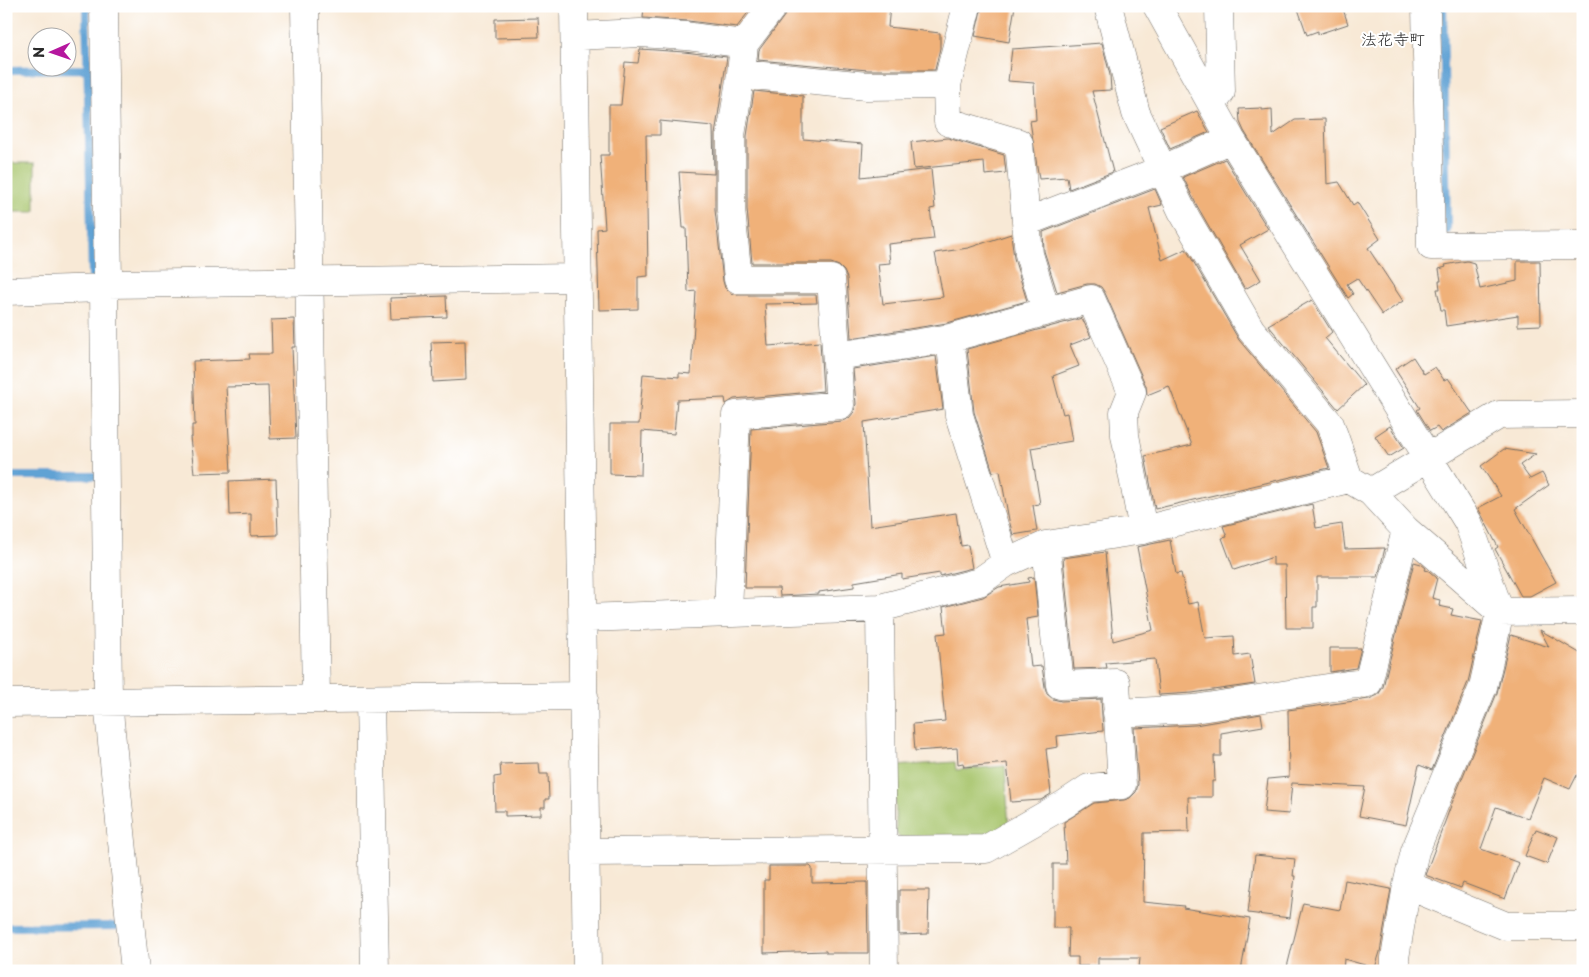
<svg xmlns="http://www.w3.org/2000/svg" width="1589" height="977" font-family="'Playpen Sans','Klee One',sans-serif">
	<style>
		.green { fill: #a7c56c; stroke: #69784c }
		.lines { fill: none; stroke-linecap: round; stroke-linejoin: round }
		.stream { stroke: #60a2d4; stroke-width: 8 }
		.building { fill: #f0b179 }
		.minor-casing { stroke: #736e67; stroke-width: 29 }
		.minor { stroke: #fff; stroke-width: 28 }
		.labels { text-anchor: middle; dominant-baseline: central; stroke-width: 4; stroke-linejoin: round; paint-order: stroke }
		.quarter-label { font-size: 16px; fill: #2b2b2b; stroke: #fff }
	</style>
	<rect width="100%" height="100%" fill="#fff"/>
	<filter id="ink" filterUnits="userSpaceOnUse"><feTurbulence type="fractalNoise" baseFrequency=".02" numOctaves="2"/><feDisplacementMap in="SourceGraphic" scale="10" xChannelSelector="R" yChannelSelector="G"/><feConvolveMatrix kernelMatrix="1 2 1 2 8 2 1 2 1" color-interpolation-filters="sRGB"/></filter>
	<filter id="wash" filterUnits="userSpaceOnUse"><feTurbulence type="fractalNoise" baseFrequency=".0096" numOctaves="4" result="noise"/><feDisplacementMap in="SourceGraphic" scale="20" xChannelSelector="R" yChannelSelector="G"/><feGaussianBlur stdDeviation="1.12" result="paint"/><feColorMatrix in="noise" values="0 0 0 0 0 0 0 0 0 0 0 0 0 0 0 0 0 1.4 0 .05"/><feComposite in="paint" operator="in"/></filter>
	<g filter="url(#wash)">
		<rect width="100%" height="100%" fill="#f8e9d6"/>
		<path class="green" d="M6,163H35V212H6Z
			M955,762L956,770L1005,766L1009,829L991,840L902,841L896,833L895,766Z"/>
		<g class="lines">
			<path class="stream" d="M86,6L92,277
				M1443,6L1447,230
				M6,70L88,69
				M6,476H95
				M6,927L120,926"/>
		</g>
		<g id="blocks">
			<path class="building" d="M644,6H753L737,27L688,21L643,18Z
				M788,6H890L888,27L940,33V48L935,70H868L758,60L759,50L785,15Z
				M982,6H1015L1009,42L975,36Z
				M1297,6H1342L1348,24L1318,34V31L1307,35Z
				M538,18L539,37L495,38V19Z
				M1102,43L1110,75L1111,90L1092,91L1113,172L1069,189L1067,177L1039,179L1030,121L1036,120L1034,83L1008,81L1012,49Z
				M640,49L684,52L727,57L715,135V210L723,281L725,288L730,293L738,295H816L817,303L765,304L768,346L820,342L823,391L734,399L726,404L725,398L677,400L674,434L642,431L641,475L610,474V424H639L643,374L679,377V373L691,374L696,291L688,292L686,228H683L679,172L714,174L713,126L660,121V135H646L648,276L638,277V309L599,310L597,229L605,228L600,155H609V105H621L625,62L638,63Z
				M754,91L803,96V139L863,144L861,177L931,169L935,208L930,209L934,239L888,244L890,263L878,264L883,304L943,297L935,253L968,248L1011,234L1014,258L1027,301L947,323L851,338L847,278L844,271L839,266L831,263H752L747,209V136Z
				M1262,108V110L1272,109L1273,135L1295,120L1325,119L1327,184L1339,182L1353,205L1357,202L1380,239L1368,248L1403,301L1382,315L1357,278L1347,284L1353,294L1348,298L1244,131L1240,122L1239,109Z
				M1197,111L1209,132L1170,149L1160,127Z
				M948,138L1004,155L1006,173L985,175L984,162L914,169L911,142Z
				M1225,159L1268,229L1240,245L1261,280L1245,289L1196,204L1183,177Z
				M1155,189L1162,205L1149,208L1162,260L1186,249L1239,340L1316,432L1329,468L1155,509L1145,456L1192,445L1169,386L1147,395L1146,386L1105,293L1101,287L1095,284H1087L1057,292L1044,251L1043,232Z
				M1467,261L1474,263L1480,289L1517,281V261H1540L1541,325L1518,326V315L1446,326L1444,310H1441L1437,289H1440L1439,281H1441L1439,269L1446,267L1445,265Z
				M446,296L447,317L391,319L390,298Z
				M1312,300L1332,332L1325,338L1364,385L1338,409L1268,325Z
				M1082,318L1091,337L1070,345L1079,366L1053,376L1063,414L1067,413L1072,441L1031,448L1040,504L1033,505L1037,531L1013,535L1009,520L1000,471L993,472L974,412L967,349Z
				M294,319L295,347H292L296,438L270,439L268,386L226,387L231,472L194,473L190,437H192V425H195L193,361L250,359L249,354H272L271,320Z
				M465,341L466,380L433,382L431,342Z
				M936,356L943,409L864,422L870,526L956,513L961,546L968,545L972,568L940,576V573L902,579V574L854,582V587L819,592V594L780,596L779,588H745L751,429L842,421L849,418L854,412L856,404L853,369Z
				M1413,357L1424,374L1435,367L1444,380L1448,378L1472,413L1441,432L1437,427L1430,431L1417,410L1420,408L1395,369Z
				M1390,426L1404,448L1389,457L1375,436Z
				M1504,449L1536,454L1520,465L1530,479L1542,473L1549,485L1515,509L1556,582L1530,596H1521L1495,549L1498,547L1478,508L1501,496L1481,466Z
				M276,479L278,535L251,536V514L230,515L229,481Z
				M1312,504L1316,528L1342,524L1345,549L1385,548L1378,577H1317V607H1313V628H1286L1285,565H1273V557L1234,570L1222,538L1227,537L1223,526Z
				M1170,540L1176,574L1181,573L1188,604L1198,602L1205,638L1234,636L1235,656L1250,654L1255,684L1192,693L1159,695L1155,659L1106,663L1107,668L1074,669L1063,558L1105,552L1113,641L1153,630L1137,547Z
				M1414,562L1421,564L1426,568L1425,570L1429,571L1437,578L1432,598L1440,600L1439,606L1453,609L1451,615L1482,621L1468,682L1432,770L1419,765L1406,825L1359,816L1365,787L1292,783L1289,814L1264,812L1268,779L1289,777L1288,710L1369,699L1378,695L1383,687Z
				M1034,577L1038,617L1026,619L1031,667L1042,666L1045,687L1047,694L1053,699L1061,701L1101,699L1103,731L1057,736L1058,747L1046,749L1051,794L1041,800L1011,802L1007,763L964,767L963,763L958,764L957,748L915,751L913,724L945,721L937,634L946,633L943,607L983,597L999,587L1029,582L1028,578Z
				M1540,630L1583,655V778L1577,775L1570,789L1544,778L1528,818L1496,807L1481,849L1519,863L1505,899L1463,883L1461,888L1425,875L1452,803L1497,693L1511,635L1549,647Z
				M1330,648H1361L1356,668L1330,672Z
				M1261,714L1263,726L1221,733V756H1214L1215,781H1212V797H1188L1189,832L1144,833L1143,902L1184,906L1183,908L1250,919L1241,971H1165L1139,968L1140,958H1098V966H1078V957H1068L1069,928H1053V864H1066L1064,822L1094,803L1124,800L1130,798L1136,792L1138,784L1134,728L1195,725Z
				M539,763L540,774H548L549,799H545V807H541V815L505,816V811H495L494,777L501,776L500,764Z
				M1536,829L1558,837L1547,864L1525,856Z
				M1255,855L1295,859L1293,876H1295L1290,918L1248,913Z
				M769,866H810L812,868V883L867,882L868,953H826V951L764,953V880H769Z
				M1345,880L1391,889L1380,952L1375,968L1344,959L1343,971H1286L1303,903L1340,910Z
				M899,890H929L928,934L899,935Z"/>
		</g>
	</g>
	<g filter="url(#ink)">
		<use href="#blocks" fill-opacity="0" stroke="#736e67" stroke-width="1"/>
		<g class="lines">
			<defs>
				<path id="minor" d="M104,6L108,284
					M305,6L316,699
					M574,6L587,971
					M967,6L947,85L948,122L1019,143L1029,254L1046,311
					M1108,6L1136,113L1182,211L1251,330L1330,424L1349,479
					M1157,6L1231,139L1468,522L1500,612L1483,687L1415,851L1407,885L1395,958V971
					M1426,6L1431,246L1583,245
					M575,36L640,33L686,36L744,44
					M741,74L867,86L947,85
					M1212,104L1221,92L1219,6
					M1026,222L1161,170L1231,139
					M104,288L108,702L135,971
					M6,291L104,288L108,284L578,278
					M950,338L959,415L1006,563
					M837,356L950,338L1091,299L1132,392L1124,412L1125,435L1143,530
					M1371,492L1499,415L1583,414
					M880,608L884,971
					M728,613L736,415L840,405L831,279H738L731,210V135L741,74L744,44L773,6
					M583,618L880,608L979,582L1006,563L1046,545L1143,530L1349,479L1371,492L1406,530L1500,612L1583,611
					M370,699L375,971
					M6,703L584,696
					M1117,713L1194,709L1347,685L1368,683L1406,530
					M586,852L986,849L1065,804L1089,788L1122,785L1116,683L1060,685L1046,545
					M1407,885L1506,926H1583"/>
			</defs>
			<use href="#minor" class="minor-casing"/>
			<use href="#minor" class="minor"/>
		</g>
	</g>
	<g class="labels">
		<g class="quarter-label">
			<text x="1393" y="38">法花寺町</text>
		</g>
	</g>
	<rect width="1589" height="977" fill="none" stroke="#fff" stroke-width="25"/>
	<g transform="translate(52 52) rotate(268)"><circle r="24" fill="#ffffff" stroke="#aaaaaa"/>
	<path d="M0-4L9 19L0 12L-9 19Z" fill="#b5179e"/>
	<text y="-8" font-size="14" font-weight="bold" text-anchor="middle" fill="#2b2b2b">N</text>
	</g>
</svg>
